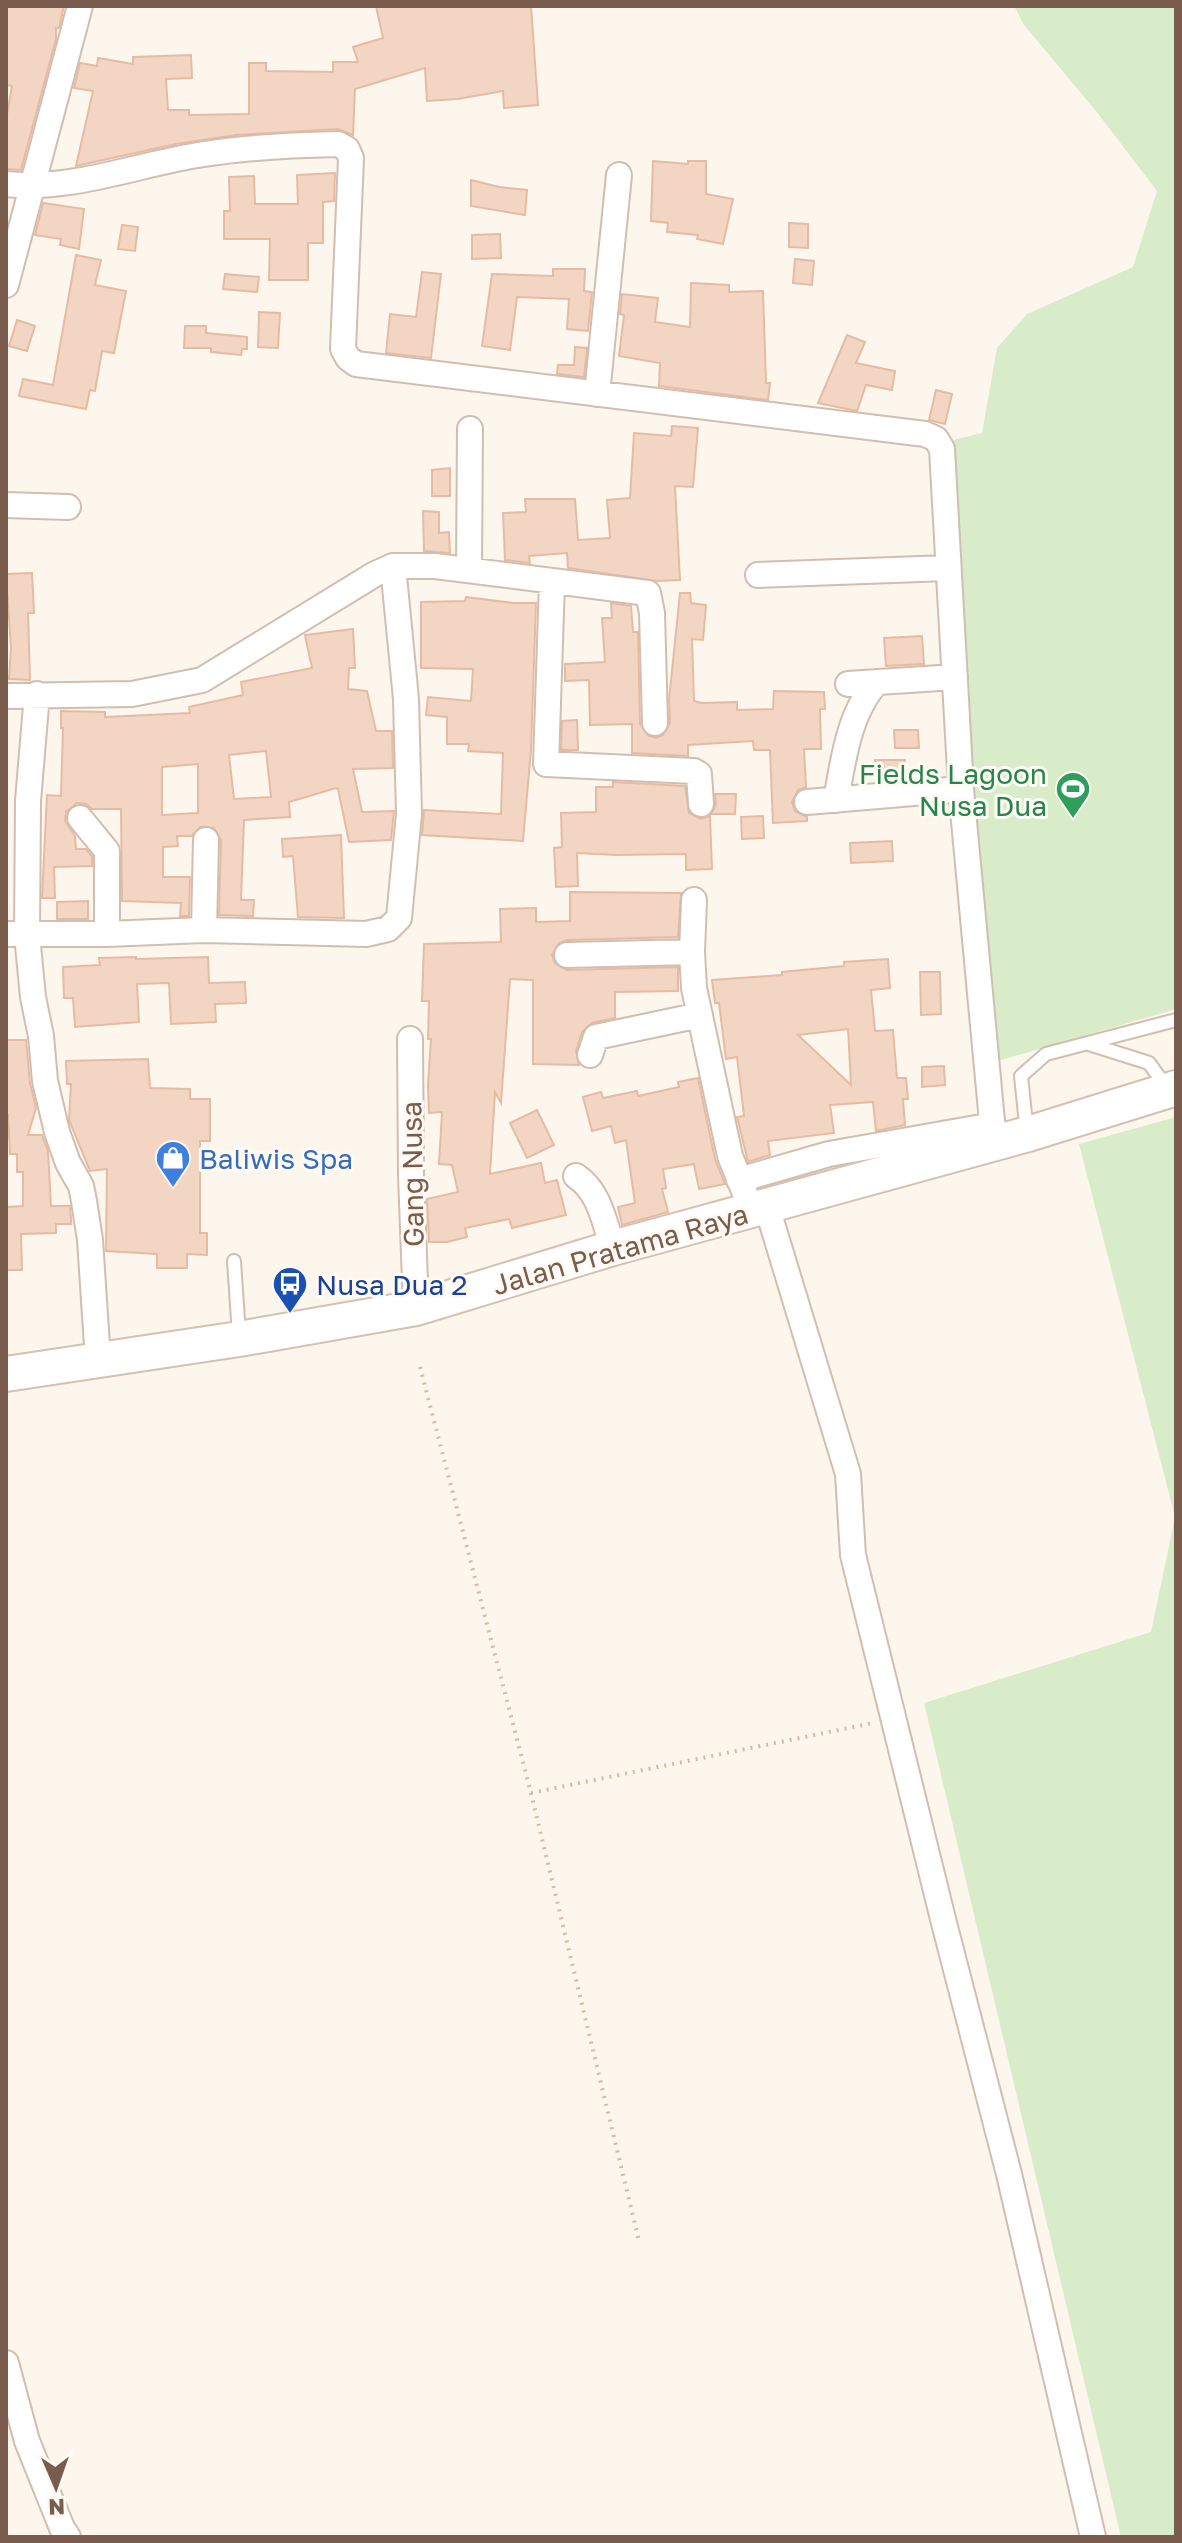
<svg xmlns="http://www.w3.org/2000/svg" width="1182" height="2543" font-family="'Golos Text',sans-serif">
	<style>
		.green { fill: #d8ecc9 }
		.building { fill: #f3d5c3; stroke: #e6bba3; stroke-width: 2; fill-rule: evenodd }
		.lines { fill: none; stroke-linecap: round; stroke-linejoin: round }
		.lane-casing { stroke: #d1beb0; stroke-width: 16 }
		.street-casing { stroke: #d1beb0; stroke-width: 28 }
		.secondary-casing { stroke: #d6c0b0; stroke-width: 38 }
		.path { stroke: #d9b8a5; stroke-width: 4; stroke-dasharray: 2 6; stroke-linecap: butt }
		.lane { stroke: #fff; stroke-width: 12 }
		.street { stroke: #fff; stroke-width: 24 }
		.secondary { stroke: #fff; stroke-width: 34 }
		.labels { text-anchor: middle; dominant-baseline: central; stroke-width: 6; stroke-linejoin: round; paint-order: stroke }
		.leisure-label { font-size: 28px; fill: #27864d; stroke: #fffaf3; text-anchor: end }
		.shop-label { font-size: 28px; fill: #366cbe; stroke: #fffaf3; text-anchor: start }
		.street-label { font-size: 28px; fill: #7a5c4d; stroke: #fffaf3 }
		.transit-label { font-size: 28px; fill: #164399; stroke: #fffaf3; text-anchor: start }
	</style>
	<rect width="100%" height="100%" fill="#fdf6ec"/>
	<path class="green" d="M1014,6H1176V1009L984,1065L958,630L953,440L982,433L997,348L1027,314L1133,267L1157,191L1096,111L1024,25Z
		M1176,1117V2537H1121L924,1703L1151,1632L1175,1517L1079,1144Z"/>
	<path class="building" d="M64,6L59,28H56V39L21,170L6,169V120L12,86L6,85V7Z
		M376,6H531L538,105L504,108L503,91L458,99L427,101L425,68L355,89L353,135L338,129L236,135L176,144L76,166L93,91L74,88L80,63L97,66L98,58L133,64V57L191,55L192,78L166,79L168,110H189V115L249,114V63H266V71L333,72V62H358L353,47L383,38Z
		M653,161L688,164V161H706V194L733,199L723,244L697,239L698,235L667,232L668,223L651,221Z
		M335,173L334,201L323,202V243H308V280H269L270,239H224V211H230L229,177L254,176L255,204H298L297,175Z
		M471,180L499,187L527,190L525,215L471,206Z
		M43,203L84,209L79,249L60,245L61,239L35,235Z
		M789,223L808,224V248L789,247Z
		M122,225L138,227L135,251L118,249Z
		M500,234L501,258L472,259V235Z
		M76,255L101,260L95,285L126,291L114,353L102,351L95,391L90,390L86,409L19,396L23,379L53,385Z
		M795,259L814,261L812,285L793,283Z
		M553,269H585L584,291L592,292L588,331L567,329L569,299L517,297L510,350L482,346L492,274L553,276Z
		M422,272L441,274L431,358L386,353L390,314L416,317Z
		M225,274L259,277L257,292L223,289Z
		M691,283L729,285V292L763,291L766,383H770L768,400L659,386L660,363L619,356L624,315L620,314L622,294L658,298L655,322L690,327Z
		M259,312L280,313L278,348L258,347Z
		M17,320L35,326L27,351L9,346Z
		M185,326H206V333L247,337V349H242L241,355L211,352V348H184Z
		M847,335L865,342L856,363L895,371L892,390L866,385L857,411L818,403Z
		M575,347L587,348L584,377L557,374L558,365H574Z
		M936,390L952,394L945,424L929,420Z
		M672,426L698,428L693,487L675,486L680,580L656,581L568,568L567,553L529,556L530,563L505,560L503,513L526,512L525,499H575L578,540L610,538L607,500L630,498L634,433L671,436Z
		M450,468V496H432V470Z
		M423,511L439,512V533L449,532L450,553L424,551Z
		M32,573L34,613H28L30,680L9,679L11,648L6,574Z
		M680,593H690L691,603L706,605L703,640L692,639L694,701L702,703L737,702V710L773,709L774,691L824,692L825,709H820L821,749H804L806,787L798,790L792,802L795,811L807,817V821L773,823L770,750H754L753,741L688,745V756L632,753V724L590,725L589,680L565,681V664L605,662L602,618H612L611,603L631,606L633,632H638L640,724L649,736L656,738L663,735L670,723L669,700Z
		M466,597L513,603H536L531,750L523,841L422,835L424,810L501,814L503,753L468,751L469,744H447V717L426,715L428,697L471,701L473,669L421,668V602L465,601Z
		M353,629L355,668H349L348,689L367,691L376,731H392L393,768L353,769L362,812L394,811L391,840L349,842L338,789L336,788L289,802L290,817L244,820L241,900H254L253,916L219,915L221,840L214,828L200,827L192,836H177L178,846L163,847V877H190L189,916H180L181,903L122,901L121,809H92L86,804L77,803L66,812L65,821L75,836L76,849H86L92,856V866L54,867L55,898H42L47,795L61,796L63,728H61V711L105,712V717L190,713L189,707L243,695L241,682L312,668L305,635ZM266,751L271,797L234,799L229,755ZM198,764V813L162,815V767Z
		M922,636L924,664L886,666L884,638Z
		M577,720L578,750H561L562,721Z
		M894,730H918L919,748H895Z
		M875,760H905V779L876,781Z
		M613,782L685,786L689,813L701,819L710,816L712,869L686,870V854L616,855L577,853L578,886L556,887L554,848L562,847L561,813L596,812V787H613Z
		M715,794H736L735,814H711L716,804Z
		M763,816L764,838L742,839L741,817Z
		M341,835L344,918L298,917L293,856L283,857L282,839Z
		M892,841L893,861L851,863L850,843Z
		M570,892L681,893L678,937L567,940L559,943L552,955L555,963L567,970L678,967V991L615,992V1018L592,1023L582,1032L576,1051L579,1065L533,1064V980L510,979L501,1103L495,1092L490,1174L541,1163L545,1183L557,1180L566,1215L512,1228L509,1219L465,1228L467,1237L447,1242H429L427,1199L458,1192L452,1165L439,1164L442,1112L429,1113L428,1085L431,1039H428L429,1001H422L424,944L501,942L500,909L536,908V922L570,921Z
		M88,901V919H57V902Z
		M136,957V959L208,957L209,983L245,982L246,1003L215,1004L216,1022L171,1024L169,983L137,984L139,1022L75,1027L73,998H64L63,967L100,965L99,958Z
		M888,959L890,988L871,990L875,1031L893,1030L897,1078H906L908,1099H903L905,1125L876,1131L873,1102L830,1105L834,1133L768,1141L770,1155L748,1162L737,1117L744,1116L737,1057L726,1059L719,1003H715L712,980L782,975V972L844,966V962ZM848,1029L851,1085L798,1035Z
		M920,972H940L941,1014L921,1015Z
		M6,1040H26L30,1083L36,1108L28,1135H42L48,1151L51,1206H70L71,1218V1224H56V1233L21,1234L22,1270H6V1207L23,1206V1172H17V1154H10L8,1115H6Z
		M148,1059L150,1088L190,1089V1099H210V1141H200V1233H207V1255L187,1254V1268H157V1254L106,1251L107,1169L90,1171L69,1120L71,1084H67L66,1061Z
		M944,1066L945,1085L922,1087V1067Z
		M698,1078L715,1159L725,1184L699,1189L694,1164L663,1169L666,1188L662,1189L668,1212L622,1225L618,1207L635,1203L626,1140L615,1143L611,1126L592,1131L583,1097L601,1092L603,1098L637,1091L638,1096L679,1087L678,1082Z
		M537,1110L554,1145L527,1158L510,1123Z"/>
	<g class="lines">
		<defs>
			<path id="lane" d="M1089,1044L1149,1063L1167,1088
				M1027,1133L1021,1076L1046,1054L1176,1020
				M234,1261L239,1335"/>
			<path id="street" d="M6,184C74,191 137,164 204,154C248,147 294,145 338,144L347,149L351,158L343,349L348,358L356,364L925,434L936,439L942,449L961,789L994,1143
				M6,285L80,6
				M597,394L619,175
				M6,505L68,507
				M469,570L470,429
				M758,575L948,568
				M552,582L546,764L694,771L699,774L701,804
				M848,684L955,677
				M37,694L28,801L27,935L33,997L41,1036L45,1081L57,1132L68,1163L81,1186L84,1201L90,1240L98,1361
				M6,696L132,694L202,680L375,574L393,566H435L648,593L652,613L655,723
				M836,800C843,761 849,712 877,682
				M807,802L961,789
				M80,818L107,851V934
				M694,900L692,952L694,988L730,1156L752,1211
				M204,930L206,840
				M6,934H107L204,930L366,934L388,929L399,918L409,814L406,699L393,566
				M567,955L692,952
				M410,1039L411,1175L416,1308
				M590,1055L596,1037L700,1015
				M576,1176C600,1192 604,1222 613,1248
				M739,1180L829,1154L993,1125
				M767,1207L848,1474L853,1555L944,1923L1009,2174L1093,2537
				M6,2363L27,2441L62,2528L68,2537"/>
			<path id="secondary" d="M6,1374L239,1339L416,1308L613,1248L1028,1134L1176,1088"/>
		</defs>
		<use href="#lane" class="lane-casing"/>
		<use href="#street" class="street-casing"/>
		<use href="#secondary" class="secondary-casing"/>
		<path class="path" d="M420,1367L531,1793L639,2241
			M531,1793L873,1723"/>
		<use href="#lane" class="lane"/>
		<use href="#street" class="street"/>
		<use href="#secondary" class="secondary"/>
	</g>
	<defs>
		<symbol id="stadium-pin" viewBox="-11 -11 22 30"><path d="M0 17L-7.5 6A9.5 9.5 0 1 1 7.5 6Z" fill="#2e9e5b" stroke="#fffaf3"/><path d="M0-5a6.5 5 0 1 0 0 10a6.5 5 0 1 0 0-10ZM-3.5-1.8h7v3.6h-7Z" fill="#fff"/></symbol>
		<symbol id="shop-pin" viewBox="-11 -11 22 30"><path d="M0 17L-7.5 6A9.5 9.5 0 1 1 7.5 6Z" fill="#3f7fe0" stroke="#fffaf3"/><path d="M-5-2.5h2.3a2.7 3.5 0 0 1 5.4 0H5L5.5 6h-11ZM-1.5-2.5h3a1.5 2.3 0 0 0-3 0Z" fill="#fff"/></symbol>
		<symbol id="bus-pin" viewBox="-11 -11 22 30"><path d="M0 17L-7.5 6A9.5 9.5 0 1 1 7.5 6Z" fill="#1a4fb4" stroke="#fffaf3"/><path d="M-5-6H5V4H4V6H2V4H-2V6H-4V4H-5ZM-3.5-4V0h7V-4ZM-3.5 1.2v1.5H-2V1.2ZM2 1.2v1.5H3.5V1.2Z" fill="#fff"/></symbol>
	</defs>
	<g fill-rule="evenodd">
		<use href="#stadium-pin" x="1053" y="769" width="40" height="54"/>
		<use href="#shop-pin" x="153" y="1138" width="40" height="54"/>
		<use href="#bus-pin" x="270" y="1264" width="40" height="54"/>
	</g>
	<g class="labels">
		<g class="leisure-label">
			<text x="1047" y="773">Fields Lagoon<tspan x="1047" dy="32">Nusa Dua</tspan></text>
		</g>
		<g class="shop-label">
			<text x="199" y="1158">Baliwis Spa</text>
		</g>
		<g class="street-label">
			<text transform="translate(412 1174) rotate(-91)">Gang Nusa</text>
			<text transform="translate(620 1249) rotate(-16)">Jalan Pratama Raya</text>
		</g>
		<g class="transit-label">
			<text x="316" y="1284">Nusa Dua 2</text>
		</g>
	</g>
	<rect width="1182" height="2543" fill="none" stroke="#7a5c4d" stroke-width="16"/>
	<g transform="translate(56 2487) rotate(178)" stroke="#fffaf3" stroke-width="6" paint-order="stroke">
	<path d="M0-6L14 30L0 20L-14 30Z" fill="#7a5c4d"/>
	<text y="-12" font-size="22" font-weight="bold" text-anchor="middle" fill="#7a5c4d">N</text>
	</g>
</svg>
